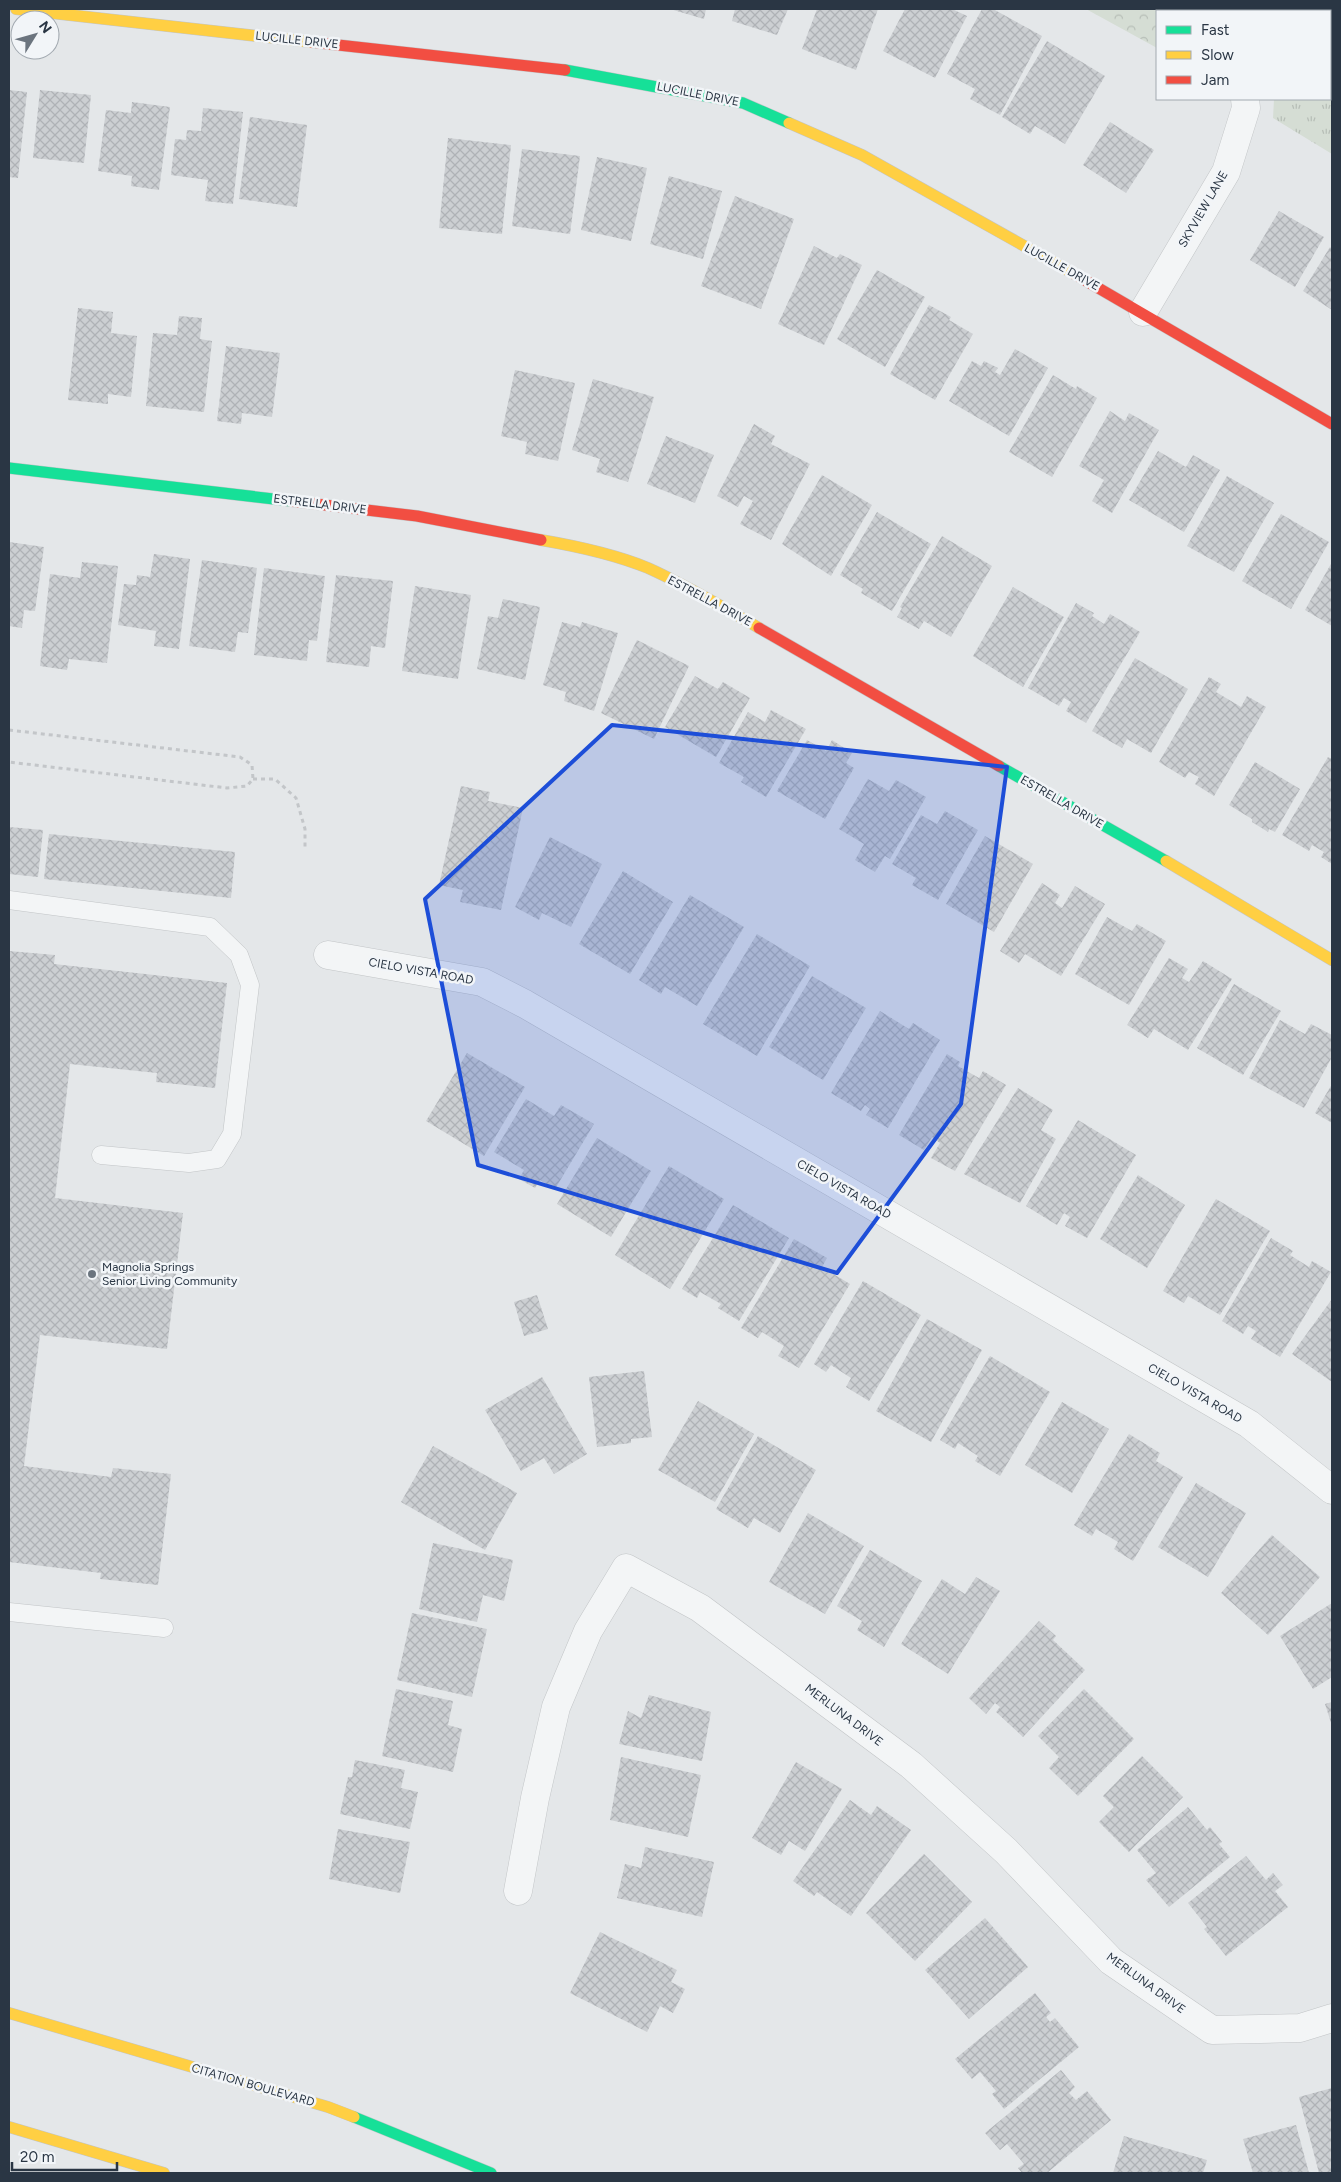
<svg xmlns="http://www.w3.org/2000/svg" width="1341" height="2182" font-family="Figtree,sans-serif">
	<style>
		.grass { fill: url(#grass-tufts) }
		.forest { fill: url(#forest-crowns) }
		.building { fill: url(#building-cross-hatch) }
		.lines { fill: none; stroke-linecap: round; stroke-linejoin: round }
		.lane-casing { stroke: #c2c5c7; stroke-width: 19 }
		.street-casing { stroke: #c2c5c7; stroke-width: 29 }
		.fast-casing { stroke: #c2c5c7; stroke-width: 12 }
		.slow-casing { stroke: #c2c5c7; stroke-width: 12 }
		.jam-casing { stroke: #c2c5c7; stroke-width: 12 }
		.path { stroke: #c3c6c9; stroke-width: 3; stroke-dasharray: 4 4; stroke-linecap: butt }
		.lane { stroke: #f3f5f6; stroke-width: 18 }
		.street { stroke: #f3f5f6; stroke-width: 28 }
		.fast { stroke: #16e098; stroke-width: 11 }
		.slow { stroke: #ffcf43; stroke-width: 11 }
		.jam { stroke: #f24e42; stroke-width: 11 }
		.marked { fill: #1d4ed8; fill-opacity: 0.2; stroke: #1d4ed8; stroke-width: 4; stroke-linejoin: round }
		.poi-dot { fill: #6b747e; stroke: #f2f5f8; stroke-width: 2 }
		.labels { text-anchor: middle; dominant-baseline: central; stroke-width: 5; stroke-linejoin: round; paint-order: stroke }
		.street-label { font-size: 12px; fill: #2a3644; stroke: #f2f5f8 }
		.poi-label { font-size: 12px; fill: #2a3644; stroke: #f2f5f8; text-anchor: start }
	</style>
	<defs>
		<pattern id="grass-tufts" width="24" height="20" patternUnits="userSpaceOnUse" patternTransform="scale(1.25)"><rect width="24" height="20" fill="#d5ddd4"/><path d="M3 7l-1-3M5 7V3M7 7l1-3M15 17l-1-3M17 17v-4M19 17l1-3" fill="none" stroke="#b7beb7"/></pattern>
		<pattern id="forest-crowns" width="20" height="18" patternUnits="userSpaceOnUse" patternTransform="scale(1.25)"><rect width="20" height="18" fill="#d5ddd4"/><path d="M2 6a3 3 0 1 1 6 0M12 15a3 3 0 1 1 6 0" fill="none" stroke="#b7beb7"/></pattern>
		<pattern id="building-cross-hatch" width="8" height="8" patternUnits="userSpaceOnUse" patternTransform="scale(1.25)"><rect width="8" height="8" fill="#cccfd2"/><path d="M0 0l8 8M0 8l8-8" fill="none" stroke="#afb2b6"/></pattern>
	</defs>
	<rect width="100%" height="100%" fill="#e4e7e9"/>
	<path class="grass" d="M1264,9H1332V154L1273,118L1274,99H1330V11H1264Z"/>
	<path class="forest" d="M1086,9H1201V11H1157V48Z"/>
	<path class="building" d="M670,9H706L704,19Z
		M735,9H788L777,35L732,21Z
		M817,9H878L856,70L802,49Z
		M905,9H952L967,16L935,78L883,51Z
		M982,9H993L1042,36L1000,115L970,99L975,89L947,74Z
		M1047,41L1105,76L1065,144L1035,126L1030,134L1002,117Z
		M9,90L27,92L18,178L9,177Z
		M40,90L91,95L84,163L33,158Z
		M132,102L170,107L159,190L131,186L132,176L98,171L106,110L131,113Z
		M203,108L243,112L233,204L205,201L208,180L171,175L175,139L186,140L187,130L201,131Z
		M250,117L307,125L297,207L239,199Z
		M1110,122L1154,150L1126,193L1083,165Z
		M448,138L511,145L502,234L439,228Z
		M522,149L580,156L570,234L512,226Z
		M597,157L647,168L631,241L581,230Z
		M669,176L722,191L703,259L650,244Z
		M735,196L794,219L761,309L701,286Z
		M1279,211L1324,237L1295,287L1250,260Z
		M814,246L837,258L840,254L862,265L824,345L778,324Z
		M1330,247L1332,249V310L1303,291Z
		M877,270L925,297L885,367L837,339Z
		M929,305L951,317L949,320L973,334L935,400L890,374Z
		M78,308L113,312L111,333L137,336L131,397L108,394V404L68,400Z
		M179,316L202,318L200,339L212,341L204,412L146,406L153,333L177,335Z
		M226,346L280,353L272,417L242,413L241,424L217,421Z
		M1015,349L1048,368L1009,436L949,401L972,361L981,366L984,361L998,368L995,372L1000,375Z
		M515,370L575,383L558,461L525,454L527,442L501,436Z
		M1053,375L1076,389L1077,386L1097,398L1052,477L1009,452Z
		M593,379L654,397L628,482L596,472L600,459L572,450Z
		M1110,411L1125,421L1129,413L1159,430L1112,513L1092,501L1104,480L1079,466Z
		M754,424L775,436L771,444L810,464L771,540L740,524L753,501L744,496L738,507L717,496Z
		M666,436L714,455L695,503L647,484Z
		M1158,451L1186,467L1193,455L1220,470L1184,532L1129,500Z
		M822,475L872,505L831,576L782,544Z
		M1227,476L1274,503L1234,572L1187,546Z
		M877,512L931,544L892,611L861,593L863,589L840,575Z
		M1281,514L1329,542L1291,609L1242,581Z
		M942,536L992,566L951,637L924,621L919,629L897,617L902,608L900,607Z
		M9,542L44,547L35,611L24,610L22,628L9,626Z
		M154,554L190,559L179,649L154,646L156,631L118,625L124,584L136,585L137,575L150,577Z
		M202,560L257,568L248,633L238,632L235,652L189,646Z
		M82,562L118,566L107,663L69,659L67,670L40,666L50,574L80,578Z
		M1332,562V626L1305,610Z
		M264,568L325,576L317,641L309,640L307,661L254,655Z
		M336,575L393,581L385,648L371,646L369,667L326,662Z
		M415,586L471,595L458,679L402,671Z
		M1013,587L1064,617L1023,687L973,656Z
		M503,599L540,607L525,680L477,669L488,616L498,618Z
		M1076,603L1094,613L1092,616L1104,624L1110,614L1140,632L1086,723L1066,711L1071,702L1064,698L1059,706L1028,688Z
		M562,622L580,627L582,622L618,633L594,711L564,701L566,692L543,685Z
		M637,640L689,666L654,739L601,713Z
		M1135,658L1188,689L1151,753L1127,739L1122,748L1092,731Z
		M695,676L718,689L723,682L750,698L716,757L665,727Z
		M1209,677L1221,684L1216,692L1241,707L1247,696L1266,707L1214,796L1195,784L1199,777L1189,772L1185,778L1159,762Z
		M771,710L806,729L766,797L741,782L744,777L719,763L748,712L765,722Z
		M807,740L826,751L832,740L852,753L846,763L854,768L825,819L777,791Z
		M1328,757L1332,759V864L1321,857L1324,852L1312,845L1309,851L1282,835Z
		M1255,762L1300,789L1275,832L1269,829L1268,832L1252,822V819L1229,805Z
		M868,779L889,791L896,780L926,797L890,859L885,856L875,872L855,860L864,844L839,829Z
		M461,786L490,792L488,801L523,808L501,910L460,902L463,890L439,885Z
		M945,811L978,830L938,900L912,885L916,878L892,864L921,815L937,824Z
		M9,827L43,830L38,877L9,874Z
		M49,834L235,852L231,898L44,879Z
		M985,836L1033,864L994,932L946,904Z
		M550,837L602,864L571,927L542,913L539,920L515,907Z
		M623,871L673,902L630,974L579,944Z
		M1042,883L1060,895L1055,903L1062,908L1075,886L1105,904L1061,976L1025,954L1019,963L1000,951Z
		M690,895L744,927L697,1006L665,987L661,994L639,980Z
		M1107,917L1132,931L1137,924L1166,941L1129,1005L1075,974Z
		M757,934L810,966L757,1056L703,1024Z
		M9,951L55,955L54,964L227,983L215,1088L156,1082L157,1073L70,1064L55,1198L183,1213L167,1349L40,1335L24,1466L111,1477L113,1468L171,1474L158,1585L100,1579L101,1573L9,1562Z
		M1169,958L1188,969L1182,978L1189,982L1203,961L1232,979L1188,1050L1154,1029L1148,1038L1127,1025Z
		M812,976L866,1008L823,1080L769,1047Z
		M1234,984L1281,1011L1243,1075L1197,1048Z
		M880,1011L909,1029L913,1023L940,1040L888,1128L866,1115L870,1109L865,1105L861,1111L831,1093Z
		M1280,1020L1305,1034L1311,1024L1332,1035V1057L1304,1108L1249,1078Z
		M467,1053L525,1087L484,1156L426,1121Z
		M947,1054L960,1062L958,1066L979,1078L983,1071L1006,1085L955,1171L931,1158L940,1143L932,1137L924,1150L899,1135Z
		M1332,1084V1123L1315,1113Z
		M1018,1088L1053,1110L1041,1130L1056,1139L1020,1203L964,1174Z
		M526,1099L554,1116L561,1105L594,1124L555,1189L540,1180L535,1188L519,1179L524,1170L494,1152Z
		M1078,1120L1136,1155L1087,1238L1065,1226L1070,1217L1064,1213L1057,1225L1026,1206Z
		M597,1138L651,1171L611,1237L557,1204Z
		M669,1166L724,1199L670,1289L615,1255Z
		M1138,1175L1185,1205L1147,1268L1100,1239Z
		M1216,1199L1270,1231L1220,1315L1188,1296L1184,1303L1163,1291Z
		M733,1205L789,1238L739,1321L718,1308L721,1304L700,1292L697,1298L682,1289Z
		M1271,1238L1293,1251L1290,1255L1309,1267L1312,1261L1331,1272L1280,1357L1251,1339L1256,1331L1248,1326L1243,1334L1222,1321Z
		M794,1239L827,1258L822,1267L850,1284L799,1368L778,1356L784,1346L762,1332L758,1338L741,1328Z
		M863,1281L921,1315L869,1401L846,1387L851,1378L831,1365L826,1372L814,1364Z
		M537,1295L548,1329L524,1336L514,1302Z
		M1332,1299V1382L1292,1354Z
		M927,1319L982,1350L931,1442L876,1411Z
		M990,1356L1050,1392L1000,1476L975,1461L978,1456L958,1443L955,1449L940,1440Z
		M644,1371L652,1437L631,1439V1443L597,1447L589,1377Z
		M542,1377L587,1454L554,1474L544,1458L521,1471L485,1410Z
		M698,1401L754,1434L715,1502L658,1470Z
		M1062,1402L1109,1429L1072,1493L1025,1465Z
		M1129,1434L1160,1453L1156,1461L1183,1477L1133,1561L1114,1549L1118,1542L1096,1529L1092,1536L1074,1525Z
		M758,1436L816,1470L780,1533L754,1518L748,1528L716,1509Z
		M433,1446L517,1493L485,1550L401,1502Z
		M1196,1483L1246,1513L1208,1577L1158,1547Z
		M808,1513L864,1546L825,1614L769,1582Z
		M1272,1535L1320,1577L1268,1635L1221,1593Z
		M433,1543L513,1560L504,1601L483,1595L477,1622L419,1609Z
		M870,1550L922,1581L884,1647L857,1630L862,1621L837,1606Z
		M976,1577L1000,1591L948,1674L901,1644L942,1579L965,1594Z
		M1332,1603V1677L1313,1689L1280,1636Z
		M412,1613L487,1629L472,1697L397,1680Z
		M1039,1621L1056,1636L1053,1640L1085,1670L1023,1737L996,1712L1000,1707L995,1703L986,1714L969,1698Z
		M396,1689L453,1701L448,1725L462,1729L453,1772L382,1756Z
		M1084,1689L1134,1739L1078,1796L1049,1768L1059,1757L1038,1736Z
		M649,1695L711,1712L702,1761L619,1744L628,1711L641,1718Z
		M1332,1702V1726L1325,1704Z
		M1142,1756L1183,1797L1129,1852L1099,1822L1114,1807L1103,1796Z
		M621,1757L701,1775L688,1837L610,1820Z
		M355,1760L405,1770L401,1788L418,1792L410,1829L340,1814L348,1777H352Z
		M796,1762L842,1789L805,1851L789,1841L781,1855L752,1838Z
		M850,1800L871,1815L877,1806L911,1830L851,1916L817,1892L814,1896L793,1881Z
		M1188,1807L1207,1830L1210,1827L1222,1842L1219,1844L1230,1857L1169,1907L1146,1880L1156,1873L1137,1850Z
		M338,1829L410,1842L400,1893L329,1879Z
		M645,1847L714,1862L702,1917L617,1898L625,1864L641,1868Z
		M924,1854L972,1902L915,1961L866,1913Z
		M1246,1856L1266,1880L1273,1873L1283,1885L1275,1891L1288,1907L1226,1956L1204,1929L1207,1927L1188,1903Z
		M985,1918L1028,1967L969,2019L925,1970Z
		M600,1932L677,1970L671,1982L685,1989L673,2013L660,2006L647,2032L570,1993Z
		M1035,1993L1051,2013L1046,2017L1050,2022L1055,2018L1079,2047L1004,2109L992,2094L996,2091L980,2072L972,2079L955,2059Z
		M1061,2070L1075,2087L1069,2093L1076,2100L1087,2091L1111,2120L1047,2173H1022L1018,2168L1024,2164L1007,2144L1000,2150L985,2133Z
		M1332,2088V2173H1319L1299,2097Z
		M1296,2125L1309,2173H1253L1243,2139Z
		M1124,2136L1207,2160L1203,2173H1113Z"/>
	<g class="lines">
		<defs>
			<path id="lane" d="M9,900L210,927L239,955L250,985L232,1134L217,1159L189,1163L101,1155
				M9,1612L164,1628"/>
			<path id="street" d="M1233,9V11
				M1143,312L1226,172L1246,108L1245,99
				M328,955L482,982L525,1004L1249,1424L1332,1490
				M518,1891L535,1798L556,1707L588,1631L626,1568L700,1608L911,1765L1006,1851L1111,1961L1212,2030L1300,2028L1332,2018"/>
			<path id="fast" d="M565,70L743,103L789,123
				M9,468L291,501
				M999,766L1166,861
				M354,2117L491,2173"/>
			<path id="slow" d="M16,9L311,42
				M789,123L862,155L1076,275
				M541,540C576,546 614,554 648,568C686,585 723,607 759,628
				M1166,861L1332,960
				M9,2013L328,2107L354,2117
				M9,2127L164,2173"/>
			<path id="jam" d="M311,42L565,70
				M1076,275L1332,424
				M291,501L417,516L541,540
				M759,628L999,766"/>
		</defs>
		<use href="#lane" class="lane-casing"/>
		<use href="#street" class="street-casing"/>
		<use href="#fast" class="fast-casing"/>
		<use href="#slow" class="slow-casing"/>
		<use href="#jam" class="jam-casing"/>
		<path class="path" d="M9,730L240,757L252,765L253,779L247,786L227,788L9,762
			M253,779H275L296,798L305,829V849"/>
		<use href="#lane" class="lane"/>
		<use href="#street" class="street"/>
		<use href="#fast" class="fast"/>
		<use href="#slow" class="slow"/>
		<use href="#jam" class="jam"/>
	</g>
	<path class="marked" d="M612,725L1007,767L961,1104L837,1273L478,1165L425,899Z"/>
	<circle class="poi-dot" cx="92" cy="1274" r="5"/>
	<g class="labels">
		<g class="street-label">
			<text transform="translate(297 40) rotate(6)">LUCILLE DRIVE</text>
			<text transform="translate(698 94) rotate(11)">LUCILLE DRIVE</text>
			<text transform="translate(1203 209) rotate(-60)">SKYVIEW LANE</text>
			<text transform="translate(1062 267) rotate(29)">LUCILLE DRIVE</text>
			<text transform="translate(320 504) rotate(7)">ESTRELLA DRIVE</text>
			<text transform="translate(710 601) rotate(28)">ESTRELLA DRIVE</text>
			<text transform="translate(1062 802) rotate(30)">ESTRELLA DRIVE</text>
			<text transform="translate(421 971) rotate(10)">CIELO VISTA ROAD</text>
			<text transform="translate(844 1189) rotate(30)">CIELO VISTA ROAD</text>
			<text transform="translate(1195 1393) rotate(30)">CIELO VISTA ROAD</text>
			<text transform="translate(844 1715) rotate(37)">MERLUNA DRIVE</text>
			<text transform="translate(1146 1983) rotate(36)">MERLUNA DRIVE</text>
			<text transform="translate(253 2085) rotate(16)">CITATION BOULEVARD</text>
		</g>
		<g class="poi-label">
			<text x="102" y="1267">Magnolia Springs<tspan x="102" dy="14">Senior Living Community</tspan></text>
		</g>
	</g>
	<rect width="1341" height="2182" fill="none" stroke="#2a3644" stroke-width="20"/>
	<rect x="1156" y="10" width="175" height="90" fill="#f2f5f8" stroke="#a2a9b0"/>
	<rect x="1166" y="26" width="25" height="8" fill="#16e098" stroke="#a2a9b0"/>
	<text x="1201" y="35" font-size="15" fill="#2a3644">Fast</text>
	<rect x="1166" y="51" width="25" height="8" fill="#ffcf43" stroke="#a2a9b0"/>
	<text x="1201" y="60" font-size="15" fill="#2a3644">Slow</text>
	<rect x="1166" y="76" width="25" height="8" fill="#f24e42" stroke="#a2a9b0"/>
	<text x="1201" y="85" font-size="15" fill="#2a3644">Jam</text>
	<g transform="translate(35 35) rotate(53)"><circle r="24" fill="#f2f5f8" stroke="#a2a9b0"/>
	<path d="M0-4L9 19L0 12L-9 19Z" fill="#6b747e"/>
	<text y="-8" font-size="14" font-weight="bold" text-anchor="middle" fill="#2a3644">N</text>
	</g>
	<path d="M12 2162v8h105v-8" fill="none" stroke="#2a3644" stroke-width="2.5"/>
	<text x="20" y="2162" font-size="15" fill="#2a3644" stroke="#f2f5f8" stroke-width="4" paint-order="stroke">20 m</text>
</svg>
